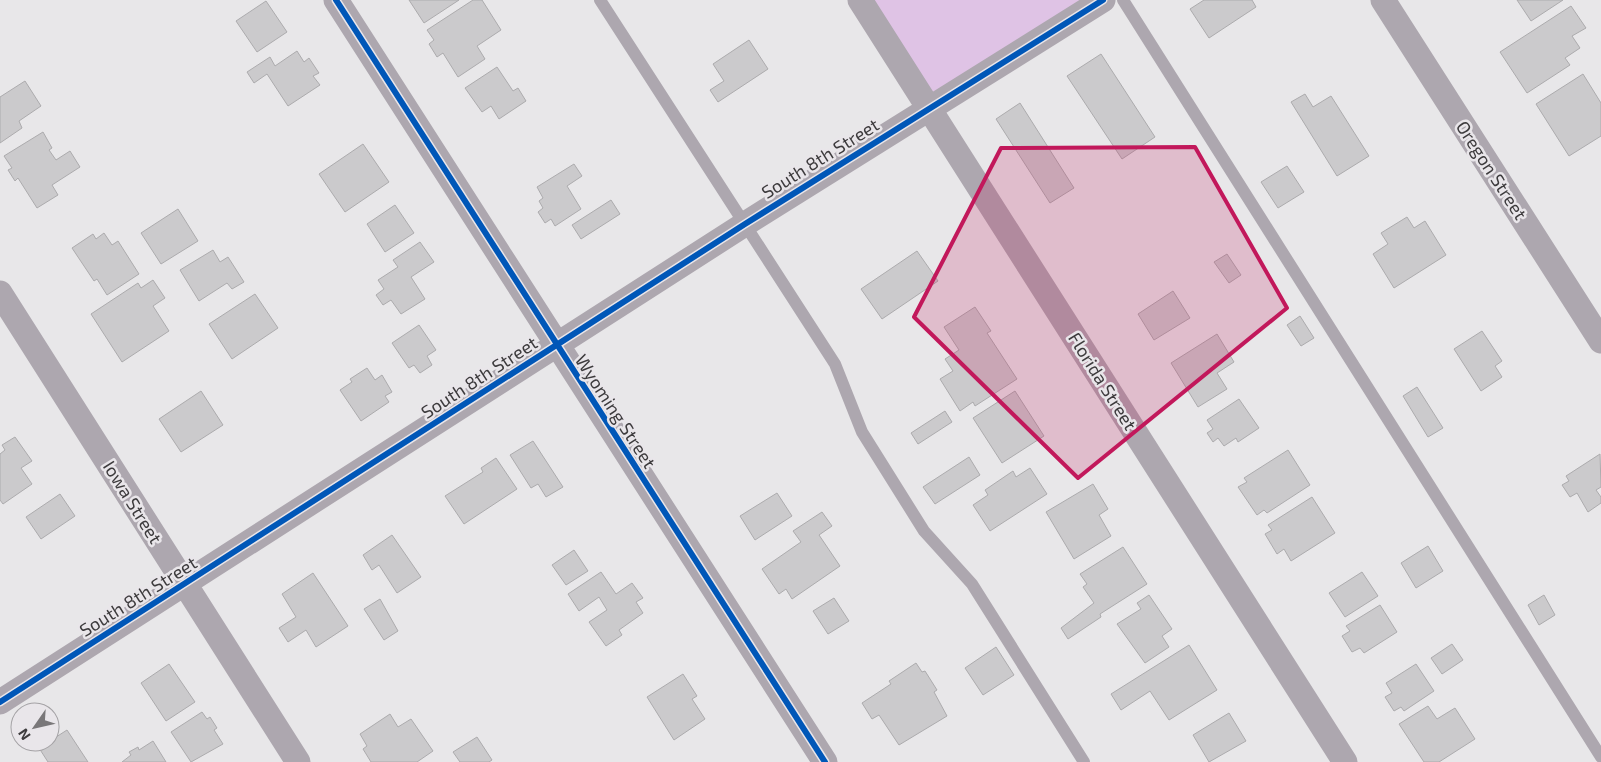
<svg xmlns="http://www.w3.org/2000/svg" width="1601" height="762" font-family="'Exo 2',sans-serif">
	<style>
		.green { fill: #dfc3e5 }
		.building { fill: #cbcacc; stroke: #acabad }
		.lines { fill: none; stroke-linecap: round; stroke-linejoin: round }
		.service { stroke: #ada7af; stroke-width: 12 }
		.minor { stroke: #ada7af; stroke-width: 25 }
		.cycleway-casing { stroke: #e9e6ea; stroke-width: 9 }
		.cycleway { stroke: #0057b8; stroke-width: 6 }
		.marked { fill: #c2185b; fill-opacity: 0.2; stroke: #c2185b; stroke-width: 4; stroke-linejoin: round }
		.labels { text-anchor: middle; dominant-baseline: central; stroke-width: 5; stroke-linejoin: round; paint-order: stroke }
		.street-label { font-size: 18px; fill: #3d3b3d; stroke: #e9e6ea }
	</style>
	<rect width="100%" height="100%" fill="#e8e7e9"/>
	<path class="green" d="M860,0H1103L929,107Z"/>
	<path class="building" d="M409,0H459L424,23Z
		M473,0H482L501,30L477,46L485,59L458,77L443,53L437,57L429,44L434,40L427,30Z
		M1204,0H1252L1256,7L1209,38L1190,9Z
		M1517,0H1563L1531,21Z
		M266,1L287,32L257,52L236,21Z
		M1571,6L1586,28L1572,36L1580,48L1565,58L1570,65L1527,93L1500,52Z
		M749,40L768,69L718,102L710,90L724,81L713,64Z
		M297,51L304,62L309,58L319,73L313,76L320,85L288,106L267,74L254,83L247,72L270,57L275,66Z
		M1101,54L1155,137L1122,159L1067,76Z
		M497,67L513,91L518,88L526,101L499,119L491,106L482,112L465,88Z
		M1583,74L1601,103V136L1569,156L1536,104Z
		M25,81L41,106L19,121L22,128L0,143V97Z
		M1305,94L1313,107L1331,96L1369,156L1337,176L1291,102Z
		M1020,103L1074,188L1050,203L996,119Z
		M43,132L52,148L49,150L56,160L70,151L80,167L52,185L58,195L37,208L18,178L15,181L8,170L12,168L4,156Z
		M363,144L389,182L345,212L319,174Z
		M574,164L582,176L567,186L581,209L555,226L551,219L545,223L538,212L543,208L539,201L543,198L537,187Z
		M1287,166L1304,192L1278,208L1261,182Z
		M611,200L620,214L581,239L572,225Z
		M395,205L414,233L385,252L367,224Z
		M178,209L198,241L161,264L141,233Z
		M1407,217L1414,228L1425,221L1446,255L1394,288L1373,254L1388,244L1381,233Z
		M104,233L112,245L118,241L139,274L107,295L97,279L94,281L72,248L93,234L96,239Z
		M420,242L434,262L411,277L425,299L401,314L391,300L383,305L376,295L384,289L378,280L398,267L393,260Z
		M213,250L220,262L228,257L244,282L232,289L227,283L199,301L180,270Z
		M917,251L938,281L882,319L861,289Z
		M1227,254L1241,275L1229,283L1214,262Z
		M153,280L165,298L153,306L169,331L122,362L91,314L138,283L141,288Z
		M1173,291L1190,318L1154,340L1138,314Z
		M255,294L278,328L232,359L209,324Z
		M975,307L991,331L987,333L1017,379L975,406L973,402L960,411L940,379L953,371L945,359L959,350L944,327Z
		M1300,316L1314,338L1301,346L1287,325Z
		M419,325L436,350L427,356L432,365L420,373L414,365L409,368L392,343Z
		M1482,331L1502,361L1495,366L1502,377L1481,391L1454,349Z
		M1217,334L1234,362L1217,373L1227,389L1198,407L1171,363Z
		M367,368L375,380L382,375L392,392L385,396L389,402L361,421L340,390L352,382L350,379Z
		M1417,387L1443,428L1428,437L1403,396Z
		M201,391L223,425L181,452L159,419Z
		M1015,391L1044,436L1002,463L973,418Z
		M1239,399L1259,428L1238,442L1236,438L1224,446L1218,438L1213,442L1207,433L1213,429L1207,420Z
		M945,411L952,422L918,444L911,433Z
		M15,437L32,461L21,468L32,484L3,504L0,500V454L5,450L2,445Z
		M533,441L563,487L546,497L538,484L531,488L510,455Z
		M1288,450L1310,485L1267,513L1264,510L1257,515L1238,487L1247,482L1244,478Z
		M1600,454L1601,487L1596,490L1601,497V503L1588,512L1577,493L1570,497L1562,485L1569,481L1566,476Z
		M969,457L980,475L935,504L923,487Z
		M496,458L517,489L464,524L445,496L483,472L481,468Z
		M1030,468L1047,494L990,531L973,505L988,495L985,490L1013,471L1016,477Z
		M1093,484L1108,509L1099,515L1111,536L1074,559L1046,512Z
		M777,493L792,516L755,540L740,516Z
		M60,494L75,516L41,539L26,517Z
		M1312,497L1335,533L1291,561L1284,549L1277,554L1265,534L1272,530L1268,525Z
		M822,512L832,526L819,535L840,566L792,599L786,589L779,594L762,569L801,542L793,531Z
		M392,535L421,577L397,593L379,565L372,570L363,555Z
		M1428,546L1443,571L1416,588L1401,563Z
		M1123,547L1147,584L1100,614L1101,617L1068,639L1061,628L1094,603L1083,587L1087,584L1080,574Z
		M574,550L588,571L566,585L552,565Z
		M601,572L616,594L632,583L643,598L636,602L643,613L619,630L622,635L606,646L589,622L607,610L599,597L579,611L568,594Z
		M1362,572L1378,596L1345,617L1329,593Z
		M313,573L348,626L316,647L306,630L288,642L279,628L296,617L282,594Z
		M1149,595L1172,629L1162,636L1169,647L1145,663L1117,624L1141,609L1137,603Z
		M1544,595L1555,615L1539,625L1528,605Z
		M834,598L849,621L828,634L813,611Z
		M380,599L398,631L384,640L364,609Z
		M1380,605L1397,632L1364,653L1360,648L1352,652L1342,636L1350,631L1346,626Z
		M1452,644L1463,660L1442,674L1431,658Z
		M1189,645L1217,690L1169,720L1150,691L1121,710L1111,694Z
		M996,647L1014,675L983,695L965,668Z
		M916,663L922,672L925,671L937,690L934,692L947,716L899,745L879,715L872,719L862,703L891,684L889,681Z
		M169,664L195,702L166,721L141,683Z
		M1416,664L1434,691L1404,711L1401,707L1394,711L1385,697L1392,693L1386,683Z
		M683,674L697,696L692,699L705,719L674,740L647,697Z
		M1428,706L1437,719L1455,708L1475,739L1439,762H1424L1399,724Z
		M202,712L207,719L210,717L217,728L214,730L223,744L191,762L171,732Z
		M1229,713L1246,741L1209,762L1193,735Z
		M390,714L398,727L411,719L433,751L417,762H371L363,749L367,746L360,734Z
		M67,730L88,762H48L39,748Z
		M477,737L492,760L489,762H460L453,752Z
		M153,741L166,762H122L131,755L129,752L138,747L139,750Z"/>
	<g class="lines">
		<path class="service" d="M600,0L835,364L862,432L924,531L972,584L1084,762
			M1123,0L1601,757"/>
		<path class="minor" d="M336,0L825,762
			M860,0L1345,762
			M1383,0L1601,341
			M0,293L298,762
			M0,702L745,224L1103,0"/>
		<defs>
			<path id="cycleway" d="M336,0L825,762
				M0,702L745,224L1103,0"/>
		</defs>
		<use href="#cycleway" class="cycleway-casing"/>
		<use href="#cycleway" class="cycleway"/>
	</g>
	<path class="marked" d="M1195,147L1287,308L1078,478L914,317L1001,148Z"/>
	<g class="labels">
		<g class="street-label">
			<text transform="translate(820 158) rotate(-32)">South 8th Street</text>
			<text transform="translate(1492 170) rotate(57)">Oregon Street</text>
			<text transform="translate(479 377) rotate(-33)">South 8th Street</text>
			<text transform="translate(1103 381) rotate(58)">Florida Street</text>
			<text transform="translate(616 411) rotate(57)">Wyoming Street</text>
			<text transform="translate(133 502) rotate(58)">Iowa Street</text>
			<text transform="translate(138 596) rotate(-32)">South 8th Street</text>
		</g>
	</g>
	<g transform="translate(35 727) rotate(236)"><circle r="24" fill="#e9e6ea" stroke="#a4a2a5"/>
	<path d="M0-4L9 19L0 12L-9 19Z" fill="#797779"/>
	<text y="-8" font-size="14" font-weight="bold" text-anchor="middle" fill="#3d3b3d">N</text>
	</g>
</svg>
